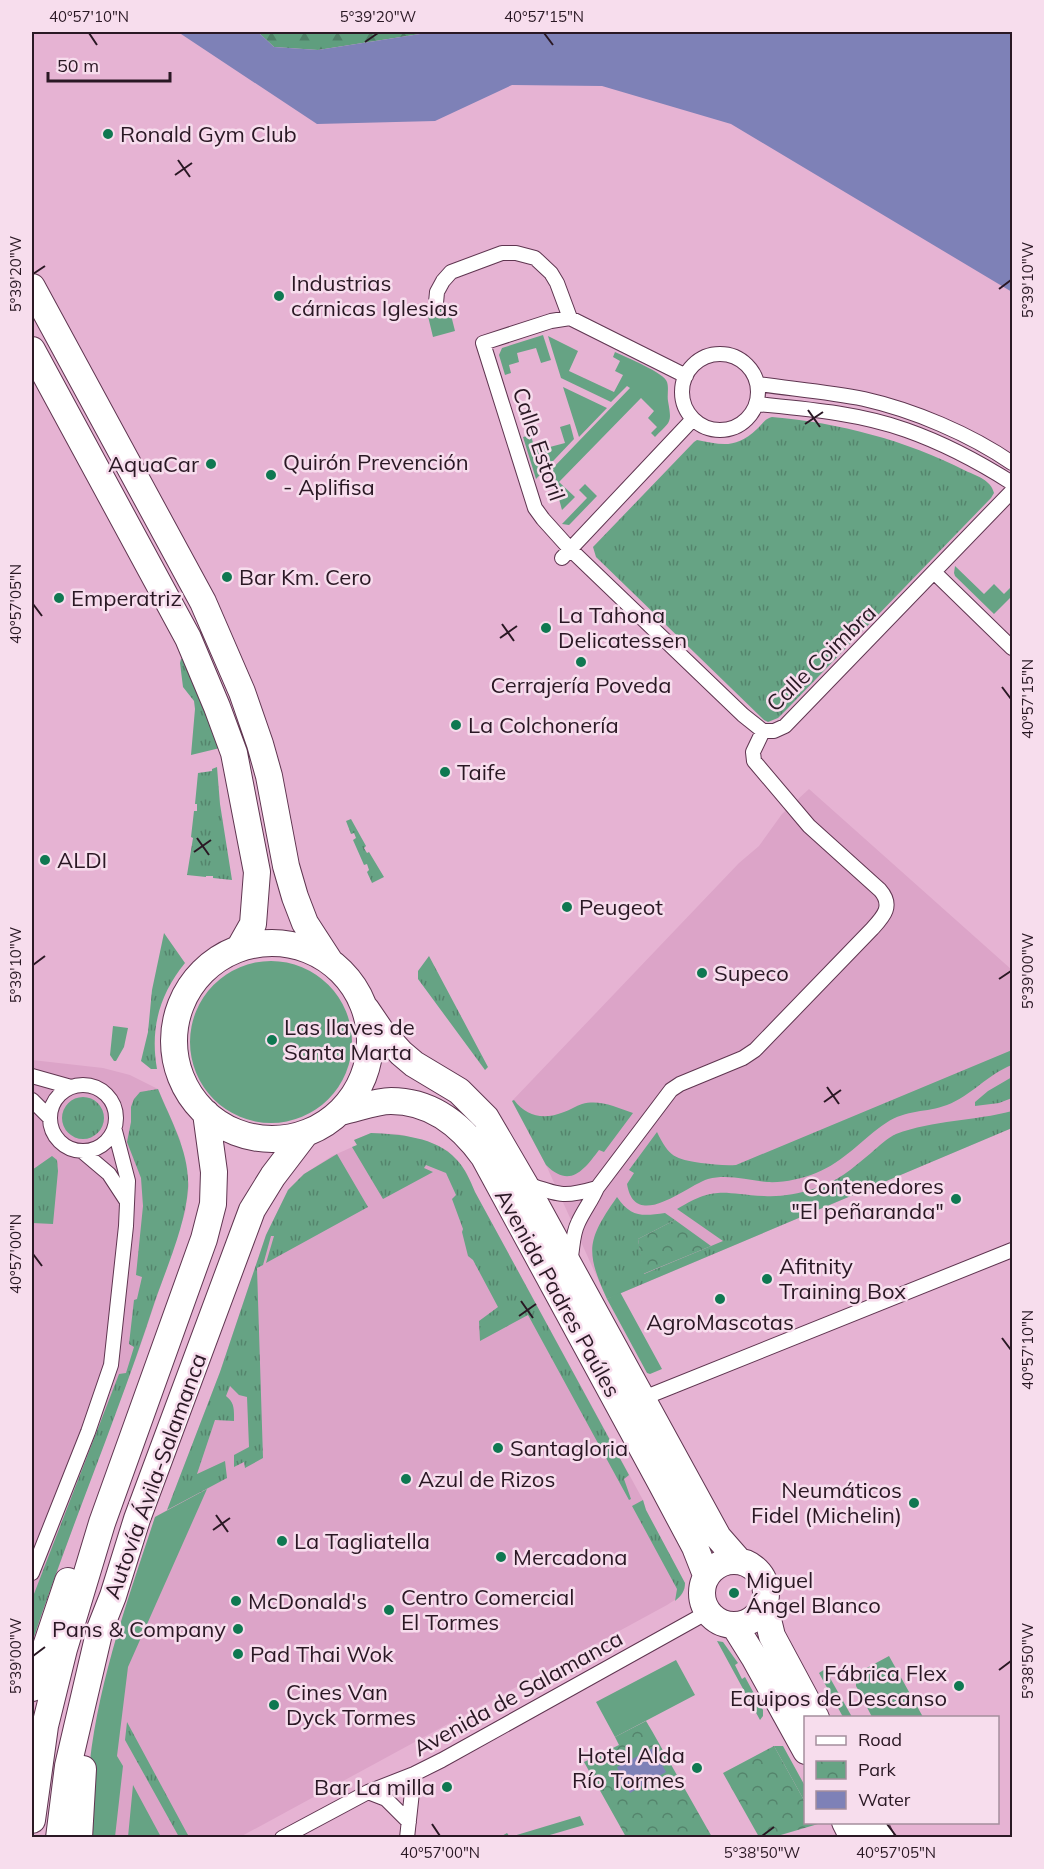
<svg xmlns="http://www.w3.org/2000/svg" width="1044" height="1869" font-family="Mulish,sans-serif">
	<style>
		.built { fill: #dca4c8 }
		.grass { fill: url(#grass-tufts) }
		.forest { fill: url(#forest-firs) }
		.park { fill: url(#park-crowns) }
		.garden { fill: #66a384 }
		.water { fill: #7e81b7 }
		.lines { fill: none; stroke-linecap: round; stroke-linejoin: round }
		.street-casing { stroke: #5f3550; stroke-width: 16 }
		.highway-casing { stroke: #5f3550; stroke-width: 28 }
		.street { stroke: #fff; stroke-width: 14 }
		.highway { stroke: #fff; stroke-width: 26 }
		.ticks { fill: none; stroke: #2a1824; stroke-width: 2 }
		.poi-dot { fill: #0f7851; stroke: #f7dded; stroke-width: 2 }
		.labels { text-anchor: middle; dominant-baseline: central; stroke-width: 5; stroke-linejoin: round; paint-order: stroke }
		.poi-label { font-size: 22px; fill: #2a1824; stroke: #f7dded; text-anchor: start }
		.street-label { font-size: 22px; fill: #2a1824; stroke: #f7dded }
		.neatline { fill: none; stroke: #2a1824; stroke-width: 2 }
		.ticks-label { font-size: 15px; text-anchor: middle; fill: #2a1824 }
	</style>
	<defs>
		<pattern id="grass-tufts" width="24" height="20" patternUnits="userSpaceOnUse" patternTransform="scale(1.5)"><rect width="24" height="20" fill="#66a384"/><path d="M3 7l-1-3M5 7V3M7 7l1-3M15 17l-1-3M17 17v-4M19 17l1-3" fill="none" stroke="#54846c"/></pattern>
		<pattern id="forest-firs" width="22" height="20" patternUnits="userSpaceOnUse" patternTransform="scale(1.5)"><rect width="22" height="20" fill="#5f9e7e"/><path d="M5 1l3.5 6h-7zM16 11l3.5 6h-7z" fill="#4f8067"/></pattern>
		<pattern id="park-crowns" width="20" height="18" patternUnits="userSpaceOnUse" patternTransform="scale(1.5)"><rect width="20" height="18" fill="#66a384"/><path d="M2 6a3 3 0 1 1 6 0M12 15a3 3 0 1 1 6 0" fill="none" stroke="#54846c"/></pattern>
	</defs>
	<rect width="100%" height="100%" fill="#e6b3d3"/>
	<path class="built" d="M809,789L1012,970V1128L607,1299L546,1165L512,1101L739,863L759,846L782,814Z
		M32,1060L103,1068L130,1075L158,1089L180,1139L189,1186L185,1213L139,1350L75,1521L32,1643Z
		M371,1133L398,1134L429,1142L448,1151L466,1172L475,1192L643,1500L646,1510L685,1583V1588L681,1596L667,1605L240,1837L87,1838L88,1782L96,1724L116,1638L155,1517L167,1510L220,1372L266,1235L288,1190L304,1174L332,1156L357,1145L354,1140Z"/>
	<path class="grass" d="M772,417C840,423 905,440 966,471C977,476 991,480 994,493L991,498L789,707L778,718L768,722L764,720L596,557L593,547L694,442L697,440C722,445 736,449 757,429C763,424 764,419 772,417Z
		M183,658L220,748L191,755L195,709L194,701L183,687L180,663L181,659Z
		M217,767L220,804L232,880L213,878V876H206V877L187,875L193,838L191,837L194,811H197V804H195L198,773L212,771V769Z
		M351,819L366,846L364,848L367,853L369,852L384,877L372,883L367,872L369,870L367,864L364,865L353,840L356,838L354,833L351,834L346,821Z
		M164,933L185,963C159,995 150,1029 157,1069H151L141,1061L148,1032L152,990Z
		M429,956L488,1067L485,1070L418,979V971Z
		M1012,1050V1065C988,1074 971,1096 947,1105C926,1113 907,1109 886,1123C862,1139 844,1162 816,1173C801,1179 783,1183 767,1182C747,1180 728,1174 708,1179C686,1186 635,1232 627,1184L634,1173L629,1170L657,1132C669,1157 675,1159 701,1163C713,1164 724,1166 736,1165Z
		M1012,1077V1098L999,1103L975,1106V1102L988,1091Z
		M158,1089C171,1121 190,1153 188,1188C186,1223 167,1267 155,1301C118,1416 70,1528 32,1643V1599L119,1374L126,1373L134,1347L129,1344L134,1300L137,1299L142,1277L136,1275L143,1206L141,1178L127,1142L131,1122V1107L134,1099L140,1092Z
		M62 1118a21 21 0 1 1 42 0a21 21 0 1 1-42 0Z
		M514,1100C527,1117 544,1120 564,1112C570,1110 576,1106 582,1104C599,1099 616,1107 633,1113L604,1152L599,1150C584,1170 570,1189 546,1165L512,1101Z
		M1012,1111V1128L607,1299C585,1251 587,1240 617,1197C631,1218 643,1216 665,1213L675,1220L638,1239L644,1274L723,1241L677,1209C716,1185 723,1194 764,1196C781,1197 797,1194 813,1189C836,1183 853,1168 871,1153C879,1146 887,1138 896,1134C933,1120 975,1121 1012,1111Z
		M371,1133C399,1134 436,1137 456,1159C465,1168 470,1180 475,1192L629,1475L624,1479L631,1499L629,1500L528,1315L480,1341L479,1321L498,1307L473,1260L468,1256L462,1232L463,1229L452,1199L456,1195L446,1173L426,1165L424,1168L433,1172L383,1199L352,1147L357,1145L354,1140Z
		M337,1154L368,1207L266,1263L274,1236H271L263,1265L257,1268L263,1458L245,1468L244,1462L234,1467V1455L249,1447L247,1397L239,1395L230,1386L226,1396C235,1403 234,1410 234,1421L215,1420L197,1474L225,1461L227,1478L167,1510L220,1372L266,1235L288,1190L304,1174Z
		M52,1156L57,1160L58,1171L53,1224L32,1223V1170Z
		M643,1500L646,1510L685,1583C685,1591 681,1596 675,1601L677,1589L632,1506Z
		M127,1722L189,1837H179L125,1740Z"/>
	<path class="forest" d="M258,32H422L420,34L318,50L274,47Z"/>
	<path class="park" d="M675,1220L711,1246L643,1274L638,1239Z
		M646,1721L652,1731L712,1837H626L584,1762L619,1745L615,1737Z
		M774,1746L805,1802L806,1822L818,1824L774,1837H759L723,1773Z"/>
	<path class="garden" d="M448,303L455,331L433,337L426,308Z
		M543,335L551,360L541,363L536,348L517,353L519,362L509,365L511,373L505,375L499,355L502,348Z
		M548,336L578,351L569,371L614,392L623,375L615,371L620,361L613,357L615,352C625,357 665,373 667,382C669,388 667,395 668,401C672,424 671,420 655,437L651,433L657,427L648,418L654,411L641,398L559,482L575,497L562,510L551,470L630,388L627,386L611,402L561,378Z
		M563,387L607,408L579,437Z
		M570,424L574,439L536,479L523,437L531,435L533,443L543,440L546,448L565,443L560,427Z
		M585,484L597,496L572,522L569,525L562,524L587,498L579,490Z
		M955,566L984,594L994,584L1004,594L1012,586V596L994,614L955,576L954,573Z
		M190 1042a81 81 0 1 1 162 0a81 81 0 1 1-162 0Z
		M113,1026L128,1028L124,1047L116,1061H114L110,1055Z
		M620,1292L662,1369L650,1374L647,1373L607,1299Z
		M207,1489L128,1667L117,1756L123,1766L115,1837L87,1838C88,1819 87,1801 88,1783C94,1693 127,1602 155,1517Z
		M717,1641L723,1642L738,1663L735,1665L742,1679L745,1677L763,1710V1716L760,1720Z
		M889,1656L923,1717H872L856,1686V1681L863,1670Z
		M676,1660L695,1695L615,1737L596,1702Z
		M825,1669L852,1717H843L819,1673Z
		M774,1746H783L805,1786V1802Z
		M133,1785L161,1837H128Z
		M580,1816L584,1825L543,1837H500L507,1833L510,1837Z"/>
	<path class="water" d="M178,32H258L274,47L318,50L420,34L422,32H1012V292L731,124L602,86L512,85L435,121L317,124Z
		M653,1748L666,1772L630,1793L627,1787L620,1781V1774L617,1767Z"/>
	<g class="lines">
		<defs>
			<path id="street" d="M436,303L437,292L443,281L451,272L502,253H516L535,258L551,273L557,283L570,318
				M682 392a38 38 0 1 1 76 0a38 38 0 1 1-76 0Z
				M686,376L570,318L551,321L483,343L535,508L543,519L570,549L743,715L763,731H774L785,726L1012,491
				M758,384C793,389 829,392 864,399C913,410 970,434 1012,463
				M757,404C807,409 858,413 906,430C943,443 979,462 1012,483
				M562,558L693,419
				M935,573L1012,648
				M32,1076L71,1087
				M50 1118a33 33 0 1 1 66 0a33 33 0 1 1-66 0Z
				M32,1100L49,1117
				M83,1152L109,1174L126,1200
				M527,1184C559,1195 563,1198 597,1188
				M570,1261C573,1249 572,1235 578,1223C584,1210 592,1200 597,1188L671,1090L680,1084L743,1058L755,1050L872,929C883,917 894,906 880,890L809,826L754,761L753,752L763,731
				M641,1399L1012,1250
				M32,1573L88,1432L111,1365L126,1226L128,1181L115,1131
				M368,1792L386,1799L409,1822
				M282,1838L368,1792L414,1774L442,1760L708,1612
				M407,1838L414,1774"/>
			<path id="highway" d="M32,287L203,602L242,692L260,744L269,776L286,866L295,897L305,923L329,960
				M32,350L188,638L217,707L234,753L257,872L253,924L240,947
				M174 1041a98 98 0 1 1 196 0a98 98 0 1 1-196 0Z
				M366,1009L381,1031L401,1053L414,1064L459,1091L486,1118L524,1183L718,1537L739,1561
				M340,1112C356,1109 375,1101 391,1101C432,1101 462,1126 484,1157L661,1483L695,1547L706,1575
				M702 1593a32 32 0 1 1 64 0a32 32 0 1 1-64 0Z
				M764,1603L772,1636L816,1718
				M734,1625L754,1657L806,1751
				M32,1688L68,1581
				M32,1820L45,1726L64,1649L102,1523L204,1239L213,1204L214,1172L206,1113
				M845,1822L853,1838
				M873,1822L881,1838
				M59,1838L68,1766L100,1629L113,1596L137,1519L252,1210L273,1176L305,1134
				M79,1838L83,1769"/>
		</defs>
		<use href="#street" class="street-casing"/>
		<use href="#highway" class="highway-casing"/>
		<use href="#street" class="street"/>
		<use href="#highway" class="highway"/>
	</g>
	<path class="ticks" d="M89,33L97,45M544,33L553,45M365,42L378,33M178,160L190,177M175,175L192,163M33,274L45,266M999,289L1011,280M808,410L820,427M805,424L823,412M33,604L42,616M502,624L514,641M500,638L517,626M1002,687L1011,699M197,838L209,855M194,852L211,840M33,965L45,956M999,979L1011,971M827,1087L839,1104M824,1102L841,1090M33,1254L42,1266M521,1301L533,1318M519,1316L536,1304M1002,1338L1011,1350M216,1515L228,1532M213,1530L230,1518M33,1656L45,1647M999,1670L1011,1661M432,1824L440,1836M887,1824L896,1836M762,1836L774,1827"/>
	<g class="poi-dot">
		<circle cx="108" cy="134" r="6"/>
		<circle cx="279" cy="296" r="6"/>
		<circle cx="211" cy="464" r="6"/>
		<circle cx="271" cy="475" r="6"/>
		<circle cx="227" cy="577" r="6"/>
		<circle cx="59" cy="598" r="6"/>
		<circle cx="546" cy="628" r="6"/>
		<circle cx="581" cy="662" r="6"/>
		<circle cx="456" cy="725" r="6"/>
		<circle cx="445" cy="772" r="6"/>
		<circle cx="45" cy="860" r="6"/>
		<circle cx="567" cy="907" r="6"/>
		<circle cx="702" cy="973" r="6"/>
		<circle cx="272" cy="1040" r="6"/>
		<circle cx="956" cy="1199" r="6"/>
		<circle cx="767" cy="1279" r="6"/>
		<circle cx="720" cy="1299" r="6"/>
		<circle cx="498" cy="1448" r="6"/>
		<circle cx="406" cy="1479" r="6"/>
		<circle cx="914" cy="1503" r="6"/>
		<circle cx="282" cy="1541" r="6"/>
		<circle cx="501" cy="1557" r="6"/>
		<circle cx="734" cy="1593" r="6"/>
		<circle cx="236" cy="1601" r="6"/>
		<circle cx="389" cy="1610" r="6"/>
		<circle cx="238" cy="1629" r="6"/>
		<circle cx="238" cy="1654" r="6"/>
		<circle cx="959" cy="1686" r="6"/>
		<circle cx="274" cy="1705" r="6"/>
		<circle cx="697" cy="1768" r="6"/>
		<circle cx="447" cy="1787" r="6"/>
	</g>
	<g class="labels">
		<g class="poi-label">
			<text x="120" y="134">Ronald Gym Club</text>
			<text x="291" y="283">Industrias<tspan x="291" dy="25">cárnicas Iglesias</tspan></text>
			<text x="283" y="462">Quirón Prevención<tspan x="283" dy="25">- Aplifisa</tspan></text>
			<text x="199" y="464" text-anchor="end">AquaCar</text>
			<text x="239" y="577">Bar Km. Cero</text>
			<text x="71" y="598">Emperatriz</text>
			<text x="558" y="615">La Tahona<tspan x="558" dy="25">Delicatessen</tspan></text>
			<text x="581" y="685" text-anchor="middle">Cerrajería Poveda</text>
			<text x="468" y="725">La Colchonería</text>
			<text x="457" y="772">Taife</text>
			<text x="57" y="860">ALDI</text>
			<text x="579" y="907">Peugeot</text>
			<text x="714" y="973">Supeco</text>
			<text x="284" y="1027">Las llaves de<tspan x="284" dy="25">Santa Marta</tspan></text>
			<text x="944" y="1186" text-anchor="end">Contenedores<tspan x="944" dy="25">"El peñaranda"</tspan></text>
			<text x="779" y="1266">Afitnity<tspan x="779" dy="25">Training Box</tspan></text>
			<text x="720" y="1322" text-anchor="middle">AgroMascotas</text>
			<text x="510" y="1448">Santagloria</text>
			<text x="418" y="1479">Azul de Rizos</text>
			<text x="902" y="1490" text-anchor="end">Neumáticos<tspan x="902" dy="25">Fidel (Michelin)</tspan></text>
			<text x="294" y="1541">La Tagliatella</text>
			<text x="513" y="1557">Mercadona</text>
			<text x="746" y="1580">Miguel<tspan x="746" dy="25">Ángel Blanco</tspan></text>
			<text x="401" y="1597">Centro Comercial<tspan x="401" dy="25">El Tormes</tspan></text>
			<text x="248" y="1601">McDonald's</text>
			<text x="226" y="1629" text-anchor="end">Pans &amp; Company</text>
			<text x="250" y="1654">Pad Thai Wok</text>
			<text x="947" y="1673" text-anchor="end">Fábrica Flex<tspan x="947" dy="25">Equipos de Descanso</tspan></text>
			<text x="286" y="1692">Cines Van<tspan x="286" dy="25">Dyck Tormes</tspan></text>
			<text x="685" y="1755" text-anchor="end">Hotel Alda<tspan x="685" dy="25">Río Tormes</tspan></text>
			<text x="435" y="1787" text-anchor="end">Bar La milla</text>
		</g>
		<g class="street-label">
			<text transform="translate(539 444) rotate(71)">Calle Estoril</text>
			<text transform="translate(821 658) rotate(-44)">Calle Coimbra</text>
			<text transform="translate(558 1293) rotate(61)">Avenida Padres Paúles</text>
			<text transform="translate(155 1476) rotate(-70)">Autovía Ávila-Salamanca</text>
			<text transform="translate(518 1693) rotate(-29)">Avenida de Salamanca</text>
		</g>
	</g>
	<rect width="1044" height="1869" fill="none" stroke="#f7dded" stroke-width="66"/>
	<rect x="804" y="1716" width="195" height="108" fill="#f7dded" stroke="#a58e9d" stroke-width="1.5"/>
	<rect x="816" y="1736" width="30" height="9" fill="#ffffff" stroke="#a58e9d" stroke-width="1.5"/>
	<text x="858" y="1746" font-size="18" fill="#2a1824">Road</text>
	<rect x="816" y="1761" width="30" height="18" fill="url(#park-crowns)" stroke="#a58e9d" stroke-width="1.5"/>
	<text x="858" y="1776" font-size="18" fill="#2a1824">Park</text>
	<rect x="816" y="1791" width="30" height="18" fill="#7e81b7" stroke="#a58e9d" stroke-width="1.5"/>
	<text x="858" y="1806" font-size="18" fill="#2a1824">Water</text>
	<path d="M48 72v9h122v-9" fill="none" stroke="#2a1824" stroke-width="3"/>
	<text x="57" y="72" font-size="18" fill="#2a1824" stroke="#f7dded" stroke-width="4.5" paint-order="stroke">50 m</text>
	<rect x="33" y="33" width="978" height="1803" class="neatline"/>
	<g class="ticks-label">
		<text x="89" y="22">40°57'10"N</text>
		<text x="378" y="22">5°39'20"W</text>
		<text x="544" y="22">40°57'15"N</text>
		<text transform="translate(16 274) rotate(-90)" y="5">5°39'20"W</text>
		<text transform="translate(1028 280) rotate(-90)" y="5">5°39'10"W</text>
		<text transform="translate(16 604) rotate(-90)" y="5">40°57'05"N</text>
		<text transform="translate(1028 699) rotate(-90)" y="5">40°57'15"N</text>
		<text transform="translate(16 965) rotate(-90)" y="5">5°39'10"W</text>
		<text transform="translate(1028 971) rotate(-90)" y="5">5°39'00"W</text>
		<text transform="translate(16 1254) rotate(-90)" y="5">40°57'00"N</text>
		<text transform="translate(1028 1350) rotate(-90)" y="5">40°57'10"N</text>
		<text transform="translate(16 1656) rotate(-90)" y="5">5°39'00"W</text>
		<text transform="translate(1028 1661) rotate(-90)" y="5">5°38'50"W</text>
		<text x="440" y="1858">40°57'00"N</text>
		<text x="762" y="1858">5°38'50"W</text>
		<text x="896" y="1858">40°57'05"N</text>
	</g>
</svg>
